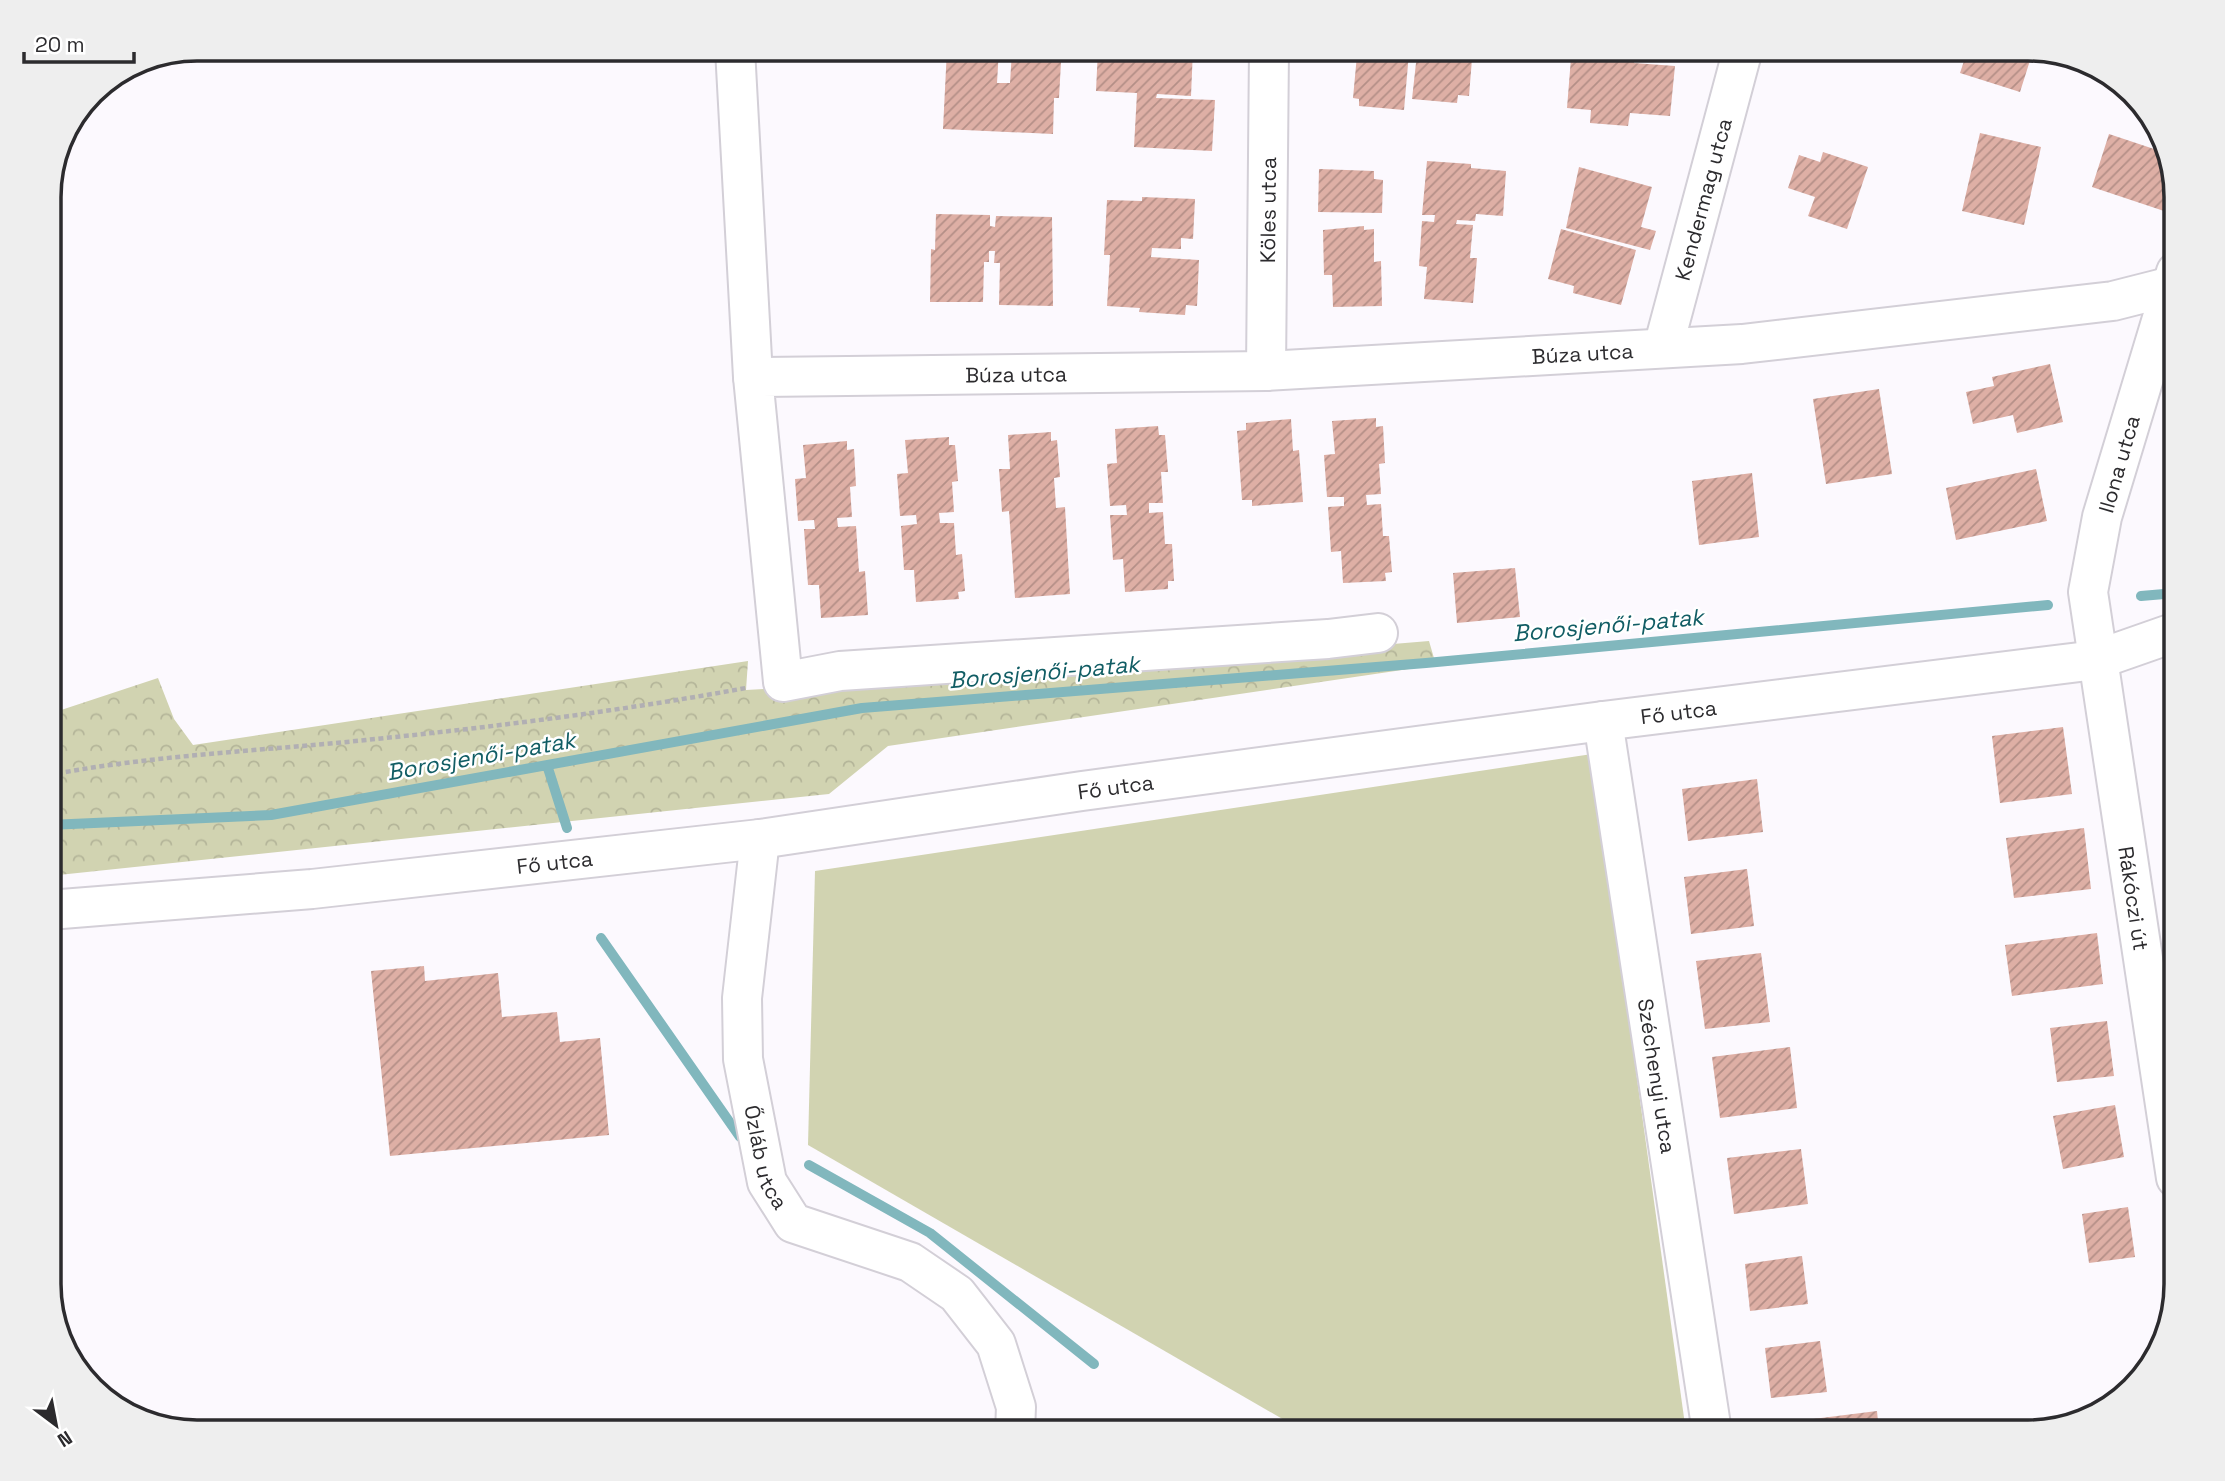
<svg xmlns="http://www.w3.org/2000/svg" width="2225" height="1481" font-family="'Space Grotesk',sans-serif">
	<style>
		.grass { fill: #d1d3b1 }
		.forest { fill: url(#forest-crowns) }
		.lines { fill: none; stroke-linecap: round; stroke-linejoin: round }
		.stream { stroke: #81b7bd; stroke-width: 10 }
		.building { fill: url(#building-hatch) }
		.minor-casing { stroke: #d3cfd7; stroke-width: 42 }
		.path { stroke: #b1afb3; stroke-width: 4.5; stroke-dasharray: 5 3.5; stroke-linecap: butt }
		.minor { stroke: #fff; stroke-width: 38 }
		.labels { text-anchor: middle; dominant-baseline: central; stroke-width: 5; stroke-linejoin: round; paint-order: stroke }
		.street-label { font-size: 21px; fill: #2c2b2e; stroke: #fff }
		.water-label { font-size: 23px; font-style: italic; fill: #115d64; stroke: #fff }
		.rim { fill: none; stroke: #2c2b2e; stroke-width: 3.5 }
	</style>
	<defs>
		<pattern id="forest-crowns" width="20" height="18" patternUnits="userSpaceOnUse" patternTransform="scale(1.75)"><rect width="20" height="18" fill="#d1d3b1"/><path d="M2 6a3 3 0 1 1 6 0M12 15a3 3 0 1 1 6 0" fill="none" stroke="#b4b599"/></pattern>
		<pattern id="building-hatch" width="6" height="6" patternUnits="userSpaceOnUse" patternTransform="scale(1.75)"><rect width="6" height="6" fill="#deafa5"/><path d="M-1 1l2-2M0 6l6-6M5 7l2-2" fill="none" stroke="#b48f87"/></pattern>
	</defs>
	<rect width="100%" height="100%" fill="#fcf9fe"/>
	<path class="grass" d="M1592,754L1686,1432H1305L808,1145L815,871Z"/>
	<path class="forest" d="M1429,641L1436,665L888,746L829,794L49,876V714L158,678L174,719L193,745L748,661L746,690L1118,667Z"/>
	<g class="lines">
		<path class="stream" d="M2141,596L2176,593
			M547,765L567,828
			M49,825L271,815L862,708L1426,663L2048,605
			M601,938L740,1137
			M809,1165L930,1233L1094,1364"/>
	</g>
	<path class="building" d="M947,49H999L997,83H1010L1012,51L1057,53L1056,62H1061L1059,98H1054L1053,134L943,129Z
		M1098,49H1193L1191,96L1157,94L1156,98L1215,100L1212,151L1134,147L1137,93L1096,91Z
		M1364,49H1462L1461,58L1472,59L1469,96L1458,95L1457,103L1412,99L1417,54L1409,53L1404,110L1359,106V99L1353,98L1357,55H1364Z
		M1595,49L1635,52L1634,63L1675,66L1670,116L1630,113L1628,126L1590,123L1591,110L1567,108L1571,58L1594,60Z
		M1968,49L2033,51L2020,92L1960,73Z
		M1980,133L2041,147L2024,225L1962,211Z
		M2109,134L2166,153L2174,190L2167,212L2092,187Z
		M1823,152L1868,167L1847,229L1808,216L1815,197L1788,188L1799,155L1820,162Z
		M1427,161L1471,164V168L1506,171L1503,216L1476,214L1475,221L1457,220L1456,224L1473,225L1470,258H1477L1473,303L1424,299L1427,267L1419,266L1422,221L1434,222L1435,215H1422Z
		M1579,167L1652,187L1641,227L1656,231L1650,250L1566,228Z
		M1319,169L1374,171V179L1383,180L1382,213L1318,212Z
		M1142,197L1195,199L1193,239L1181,238V249L1152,248L1151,257L1199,260L1197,306L1186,305L1185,315L1139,312L1140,308L1107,306L1110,255H1104L1107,200L1142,201Z
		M936,214L990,215V226L995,227L996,216L1052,217L1053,306L999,305L1000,263H994L995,251H989V262H984L983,302H930L931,249L935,250Z
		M1364,226V230L1374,229V262L1381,261L1382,306L1333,307L1332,275H1324L1323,230Z
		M1561,229L1636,250L1621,305L1573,293L1574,286L1548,279Z
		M2050,364L2063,422L2017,433L2013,415L1973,424L1966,392L1994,386L1992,377Z
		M1879,389L1892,474L1826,484L1813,399Z
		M1376,418V427L1383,426L1385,463L1379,464L1381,494L1366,495L1367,505L1381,504L1383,536H1389L1392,572L1385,573L1386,581L1343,583L1341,551L1331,552L1328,507L1344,506V497H1327L1324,455L1335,454L1332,421Z
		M1291,419L1293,451L1299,450L1303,502L1252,506V500H1242L1237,431L1246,430V423Z
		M1158,426L1159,435H1165L1168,472H1161L1163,503H1149V513L1163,512L1165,544H1172L1174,581H1168V589L1125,592L1123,559L1113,560L1110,515H1127L1126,505L1110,506L1107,464L1117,463L1115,429Z
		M1051,432V441L1057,440L1060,477L1054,478L1056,508L1065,507L1070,594L1015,598L1009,511L1002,512L999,469H1010L1008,435Z
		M949,437V445H955L958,481L952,482L954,512L939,513L940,523H954L956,555L962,554L965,591L958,592L959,599L916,602L914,570H904L901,526L917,524L916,515L900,516L897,474L908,473L905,440Z
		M847,441V450L854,449L856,486L850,487L852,517L837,518L838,527L856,526L859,572L865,571L868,615L821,618L819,585H808L804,529H815L814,520L798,521L795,479L806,478L803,445Z
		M2036,469L2047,521L1956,540L1946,488Z
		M1752,473L1759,537L1699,545L1692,481Z
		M1515,568L1520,617L1457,623L1453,573Z
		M2063,727L2072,794L2000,803L1992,736Z
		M1757,779L1763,832L1688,841L1682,789Z
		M2084,828L2091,889L2014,898L2006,838Z
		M1747,869L1754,926L1691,934L1684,877Z
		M2097,933L2103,984L2012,996L2005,945Z
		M1761,953L1770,1022L1705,1029L1696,961Z
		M424,966L425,981L498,973L502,1017L557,1012L560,1042L600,1038L609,1135L390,1156L371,971Z
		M2107,1021L2114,1076L2057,1082L2050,1028Z
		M1790,1047L1797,1108L1720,1118L1712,1057Z
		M2115,1105L2124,1157L2063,1169L2053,1116Z
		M1801,1149L1808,1204L1734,1214L1727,1158Z
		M2128,1207L2135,1257L2089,1263L2082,1214Z
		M1802,1256L1808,1304L1750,1311L1745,1264Z
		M1820,1341L1827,1392L1771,1398L1765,1348Z
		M1877,1411L1879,1432H1799L1797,1421Z"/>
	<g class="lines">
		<defs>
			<g id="minor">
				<path d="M735,49L753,377"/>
				<path id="s1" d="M2176,272L2102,517L2088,592L2176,1178"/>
				<path id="s2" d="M1663,348L1743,49"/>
				<path id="s3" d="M1266,371L1269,49"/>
				<path id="s4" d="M1378,633L1328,639L840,671L783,682L753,377L1266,371L1742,344L2113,301L2176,285"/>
				<path id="s5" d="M1603,721L1712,1432"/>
				<path id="s6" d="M760,839L742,998L743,1059L767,1182L793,1223L910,1262L957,1294L996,1344L1016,1407L1015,1432"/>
				<path id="s7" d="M49,910L312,889L760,839L1082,791L1603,721L2096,660L2176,632"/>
			</g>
		</defs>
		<use href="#minor" class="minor-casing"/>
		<path class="path" d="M49,775C154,755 260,751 366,740C494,727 620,711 746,688"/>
		<use href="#minor" class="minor"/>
	</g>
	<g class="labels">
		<g class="street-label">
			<text stroke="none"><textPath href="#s2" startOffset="154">Kendermag utca</textPath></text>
			<text stroke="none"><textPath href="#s3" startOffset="161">Köles utca</textPath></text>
			<text stroke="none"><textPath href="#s4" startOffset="1734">Búza utca</textPath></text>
			<text stroke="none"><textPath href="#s4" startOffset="1167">Búza utca</textPath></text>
			<text transform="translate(2119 464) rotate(-74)">Ilona utca</text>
			<text stroke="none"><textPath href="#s7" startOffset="1642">Fő utca</textPath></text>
			<text stroke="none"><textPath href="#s7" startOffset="1074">Fő utca</textPath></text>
			<text stroke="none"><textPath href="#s7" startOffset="508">Fő utca</textPath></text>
			<text stroke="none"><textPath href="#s1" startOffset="642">Rákóczi út</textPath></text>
			<text stroke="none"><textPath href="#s5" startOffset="359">Széchenyi utca</textPath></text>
			<text stroke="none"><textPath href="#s6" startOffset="322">Őzláb utca</textPath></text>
		</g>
		<g class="water-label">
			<text transform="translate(1608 625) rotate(-5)">Borosjenői-patak</text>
			<text transform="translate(1044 672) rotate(-5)">Borosjenői-patak</text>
			<text transform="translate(481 756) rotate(-10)">Borosjenői-patak</text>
		</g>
	</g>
	<path d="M0 0H2225V1481H0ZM197 61H2028A136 136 0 0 1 2164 197V1284A136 136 0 0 1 2028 1420H197A136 136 0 0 1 61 1284V197A136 136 0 0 1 197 61Z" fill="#eee" fill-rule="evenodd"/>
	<path class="rim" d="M197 61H2028A136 136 0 0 1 2164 197V1284A136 136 0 0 1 2028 1420H197A136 136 0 0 1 61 1284V197A136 136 0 0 1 197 61Z"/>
	<g transform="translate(56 1425) rotate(148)" stroke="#ffffff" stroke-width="5" paint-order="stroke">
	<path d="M0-5L12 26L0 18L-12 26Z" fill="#2c2b2e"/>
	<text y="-10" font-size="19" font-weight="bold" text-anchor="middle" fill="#2c2b2e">N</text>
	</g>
	<path d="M24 52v10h110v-10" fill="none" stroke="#2c2b2e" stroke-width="3.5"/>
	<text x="35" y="52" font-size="21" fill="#2c2b2e" stroke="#ffffff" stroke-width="5" paint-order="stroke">20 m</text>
</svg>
